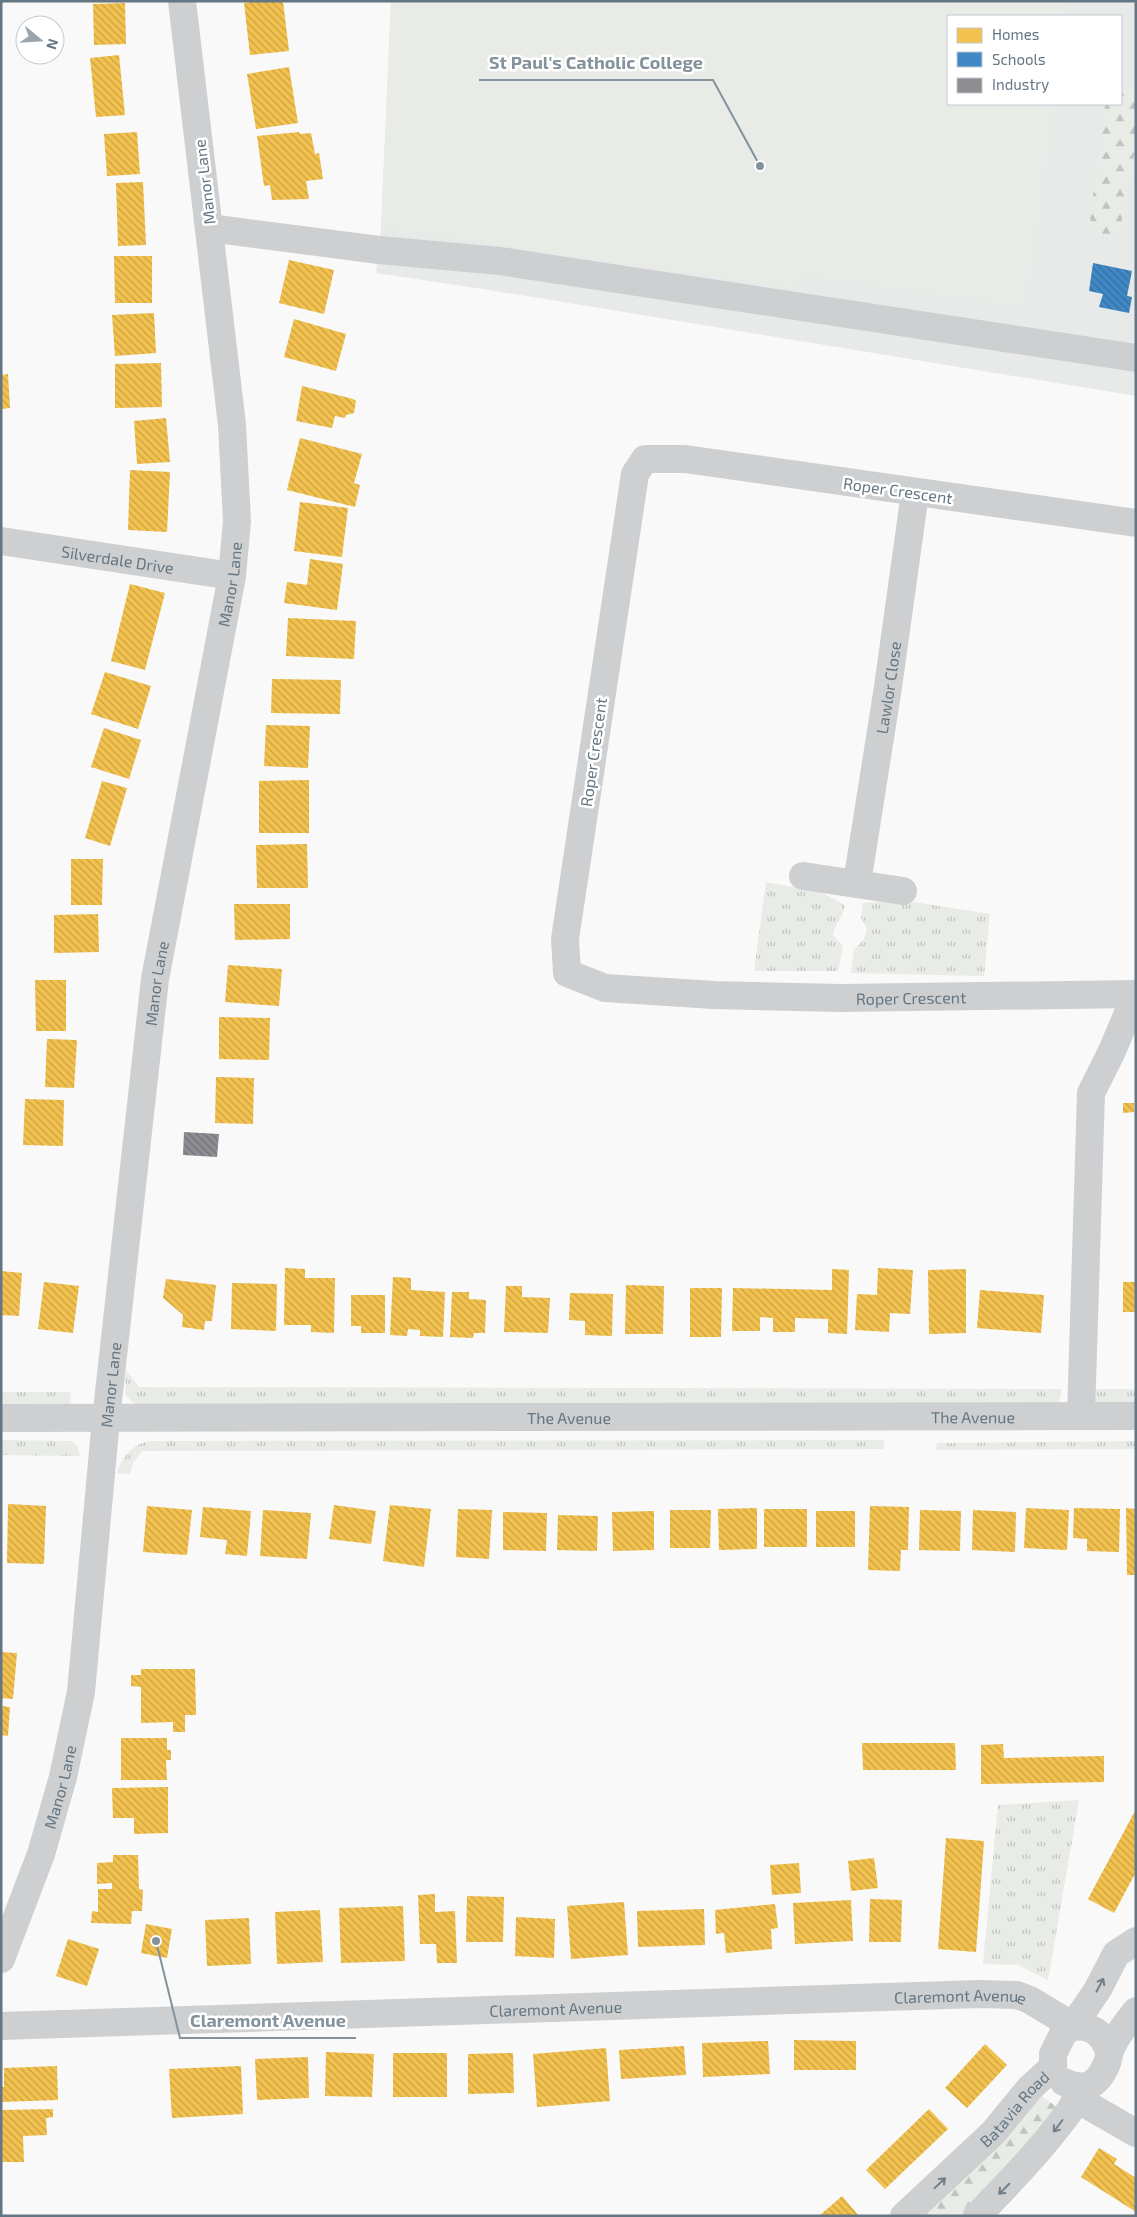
<svg xmlns="http://www.w3.org/2000/svg" width="1137" height="2217" font-family="'Exo 2',sans-serif">
	<style>
		.built { fill: #e8e9e9; fill-rule: evenodd }
		.grass { fill: url(#grass-tufts) }
		.forest { fill: url(#forest-firs) }
		.park { fill: #e8ebe6 }
		.homes { fill: url(#homes-back-hatch) }
		.schools { fill: url(#schools-back-hatch) }
		.industry { fill: url(#industry-back-hatch) }
		.lines { fill: none; stroke-linecap: round; stroke-linejoin: round }
		.minor { stroke: #cecfd0; stroke-width: 28 }
		.oneway { stroke: #707f8b }
		.labels { text-anchor: middle; dominant-baseline: central; stroke-width: 5; stroke-linejoin: round; paint-order: stroke }
		.street-label { font-size: 16px; fill: #657683; stroke: #fff }
		.leader { fill: none; stroke: #84929c; stroke-width: 2 }
		.callout-dot { fill: #84929c; stroke: #fff; stroke-width: 2 }
		.callout-label { font-size: 18px; text-anchor: middle; font-weight: bold; fill: #84929c; stroke: #fff; stroke-width: 5; stroke-linejoin: round; paint-order: stroke }
	</style>
	<defs>
		<pattern id="grass-tufts" width="24" height="20" patternUnits="userSpaceOnUse" patternTransform="scale(1.25)"><rect width="24" height="20" fill="#e8ebe6"/><path d="M3 7l-1-3M5 7V3M7 7l1-3M15 17l-1-3M17 17v-4M19 17l1-3" fill="none" stroke="#c0c3c0"/></pattern>
		<pattern id="forest-firs" width="22" height="20" patternUnits="userSpaceOnUse" patternTransform="scale(1.25)"><rect width="22" height="20" fill="#e8ebe6"/><path d="M5 1l3.5 6h-7zM16 11l3.5 6h-7z" fill="#c0c3c0"/></pattern>
		<pattern id="homes-back-hatch" width="6" height="6" patternUnits="userSpaceOnUse" patternTransform="scale(1.25)"><rect width="6" height="6" fill="#f2c14e"/><path d="M-1 5l2 2M0 0l6 6M5-1l2 2" fill="none" stroke="#c8a146"/></pattern>
		<pattern id="schools-back-hatch" width="6" height="6" patternUnits="userSpaceOnUse" patternTransform="scale(1.25)"><rect width="6" height="6" fill="#3f88c5"/><path d="M-1 5l2 2M0 0l6 6M5-1l2 2" fill="none" stroke="#376f9e"/></pattern>
		<pattern id="industry-back-hatch" width="6" height="6" patternUnits="userSpaceOnUse" patternTransform="scale(1.25)"><rect width="6" height="6" fill="#8d8d92"/><path d="M-1 5l2 2M0 0l6 6M5-1l2 2" fill="none" stroke="#717277"/></pattern>
	</defs>
	<rect width="100%" height="100%" fill="#f9f9f9"/>
	<path class="built" d="M391,1H1136V396L483,289L376,273L381,228ZM948,16H1121V104H948Z"/>
	<path class="grass" d="M766,882L820,892L845,905C844,917 835,923 833,935L843,946L838,971H754Z
		M901,900L990,914L984,976L851,973L854,950L864,939L867,929L861,918L863,903Z
		M126,1370L139,1387L1062,1389L1059,1404L136,1405L125,1395Z
		M1096,1389H1136V1404H1095Z
		M1,1392H71L70,1404H1Z
		M1,1440L72,1441L78,1447L80,1456L1,1455Z
		M884,1440V1449L142,1451L133,1463L130,1474L117,1473C122,1457 131,1445 149,1441Z
		M1136,1441V1449L936,1450L937,1443Z
		M1079,1800L1048,1980L1018,1965L983,1964L998,1805Z"/>
	<path class="forest" d="M1123,87L1136,90V145L1119,235L1094,237L1090,218L1105,106L1107,104H1121V89Z
		M1030,2088L1067,2114L974,2216H907Z"/>
	<path class="park" d="M391,1H1069L1067,16H948V104H1055L1026,307L799,275L796,288L381,228Z"/>
	<path class="homes" d="M261,1H283L289,51L250,55L244,3Z
		M125,3L126,44L94,45L93,4Z
		M119,55L125,115L96,117L90,58Z
		M289,67L298,123L256,129L247,74Z
		M137,132L140,174L107,176L104,134Z
		M299,132L300,134L311,133L315,154L319,153L323,179L306,181L309,199L272,200L270,185L264,186L257,136Z
		M143,182L146,245L118,246L116,183Z
		M114,256H152V303H115Z
		M289,260L334,270L324,314L279,303Z
		M154,313L156,353L115,356L112,315Z
		M294,319L346,334L336,371L284,357Z
		M161,363L162,407L115,408V364Z
		M8,374L10,408L1,409V375Z
		M302,386L353,399L356,401L354,413L346,415L345,418L335,416L332,428L296,421Z
		M166,418L170,462L137,464L134,421Z
		M300,438L362,454L354,483L360,485L355,507L287,490Z
		M130,470L170,472L167,532L128,530Z
		M300,502L348,508L342,557L294,551Z
		M310,559L343,564L337,610L284,603L287,582L307,585Z
		M130,584L165,593L145,670L111,661Z
		M288,618L356,621L354,659L286,656Z
		M105,672L151,686L138,729L91,714Z
		M272,679L341,680L340,714L271,713Z
		M266,725L310,726L308,768L264,766Z
		M104,728L141,740L129,779L91,767Z
		M309,780V833H259V781Z
		M102,781L127,788L110,846L85,838Z
		M307,844L308,888H257L256,845Z
		M71,859H103L102,905H71Z
		M234,904H290V939L235,940Z
		M98,914L99,952L54,953V915Z
		M228,965L282,969L279,1006L225,1002Z
		M35,980H66V1031H36Z
		M219,1017L270,1018L269,1060L219,1059Z
		M47,1039L77,1040L74,1088L45,1087Z
		M216,1077L254,1078L253,1124L215,1123Z
		M25,1099L64,1100L63,1146L23,1145Z
		M1123,1103H1134V1112L1123,1113Z
		M285,1268L305,1269V1278H335L334,1333L311,1332V1325H284Z
		M878,1268L913,1270L910,1314L890,1313L889,1332L855,1330L857,1294L877,1295Z
		M832,1269L849,1270L847,1334L828,1333V1319L795,1318V1332H773V1318L760,1317V1331H732L733,1288L832,1290Z
		M966,1269V1333L929,1334L928,1270Z
		M1,1271L22,1273L19,1316L1,1315Z
		M393,1277L411,1278V1290L445,1292L443,1337L420,1336V1330L408,1329L407,1336L390,1335Z
		M166,1279L216,1285L212,1321H205L204,1330L182,1327L183,1315L163,1298Z
		M44,1282L79,1286L73,1333L38,1329Z
		M1123,1282H1136V1312H1123Z
		M232,1283L277,1284L276,1331L231,1329Z
		M626,1285L664,1286L663,1334H625Z
		M506,1286H522V1297L550,1298L548,1333L504,1332Z
		M690,1288H722L721,1337H690Z
		M980,1290L1044,1295L1041,1333L977,1328Z
		M452,1292H469V1299L486,1300L485,1333H474L473,1338L450,1337Z
		M570,1293L613,1294L612,1336L585,1335V1321L569,1320Z
		M351,1295H385V1333H361V1326H351Z
		M8,1504L46,1506L44,1564L7,1563Z
		M334,1505L376,1511L371,1544L329,1539Z
		M390,1505L431,1509L424,1567L383,1561Z
		M147,1506L192,1510L187,1555L143,1552Z
		M870,1506L909,1507L908,1550H901L900,1571L868,1570Z
		M203,1507L251,1511L247,1556L225,1554L227,1540L200,1537Z
		M757,1508V1549L719,1550L718,1509Z
		M1026,1508L1069,1510L1067,1550L1024,1548Z
		M1074,1508L1120,1509L1119,1552L1087,1551V1539L1073,1538Z
		M1126,1508L1136,1509V1575H1127Z
		M458,1509L492,1510L489,1559L456,1557Z
		M764,1509H807V1547H764Z
		M263,1510L311,1513L307,1559L260,1556Z
		M670,1510H711L710,1548H670Z
		M920,1510L961,1511L960,1551L919,1550Z
		M973,1510L1016,1512L1015,1552L972,1550Z
		M654,1511V1550L613,1551L612,1512Z
		M816,1511H855V1547H816Z
		M503,1512L547,1513L546,1551L503,1550Z
		M558,1515L598,1516L597,1551L557,1550Z
		M1,1652L17,1653L13,1699L1,1698Z
		M141,1669H195L196,1715H185V1732H173V1722L141,1723V1687L131,1686V1675H141Z
		M1,1706L10,1707L8,1736L1,1735Z
		M121,1738H167V1750H171V1760H166L167,1780H121Z
		M862,1743H955L956,1770H863Z
		M1003,1744L1004,1758L1104,1756V1782L981,1784V1745Z
		M168,1787V1833L134,1834V1818H113L112,1788Z
		M1136,1809V1872L1114,1913L1088,1899Z
		M946,1838L984,1841L976,1952L938,1949Z
		M113,1855H138L139,1889L143,1890L142,1911H132L131,1924L91,1923L92,1911L98,1912V1889H112V1883L97,1884V1863L113,1862Z
		M874,1858L878,1888L851,1891L848,1861Z
		M799,1863L801,1893L772,1895L770,1865Z
		M435,1894V1912L455,1911L457,1963H437L436,1944H420L418,1895Z
		M467,1896L504,1897L503,1942H466Z
		M870,1899L902,1900L901,1942H869Z
		M851,1900L853,1941L795,1944L793,1903Z
		M624,1902L628,1955L571,1959L567,1906Z
		M775,1904L778,1928L771,1929L772,1949L726,1953L724,1933L716,1934L715,1910Z
		M403,1906L405,1961L341,1963L339,1908Z
		M704,1909L705,1945L638,1947L637,1911Z
		M320,1910L323,1962L277,1964L275,1912Z
		M516,1917L555,1919L554,1958L515,1956Z
		M249,1918L251,1964L207,1966L205,1920Z
		M146,1924L172,1929L167,1958L141,1953Z
		M68,1939L99,1949L87,1986L56,1976Z
		M794,2040L856,2041V2070H794Z
		M768,2041L770,2074L703,2077L702,2043Z
		M985,2044L1007,2065L967,2108L945,2088Z
		M684,2046L686,2075L621,2079L619,2050Z
		M606,2048L610,2101L537,2107L533,2054Z
		M326,2052L374,2054L372,2097L325,2096Z
		M393,2053H447V2097H393Z
		M513,2053L514,2093L468,2094V2054Z
		M308,2057L309,2098L257,2100L255,2059Z
		M57,2066L58,2100L1,2102V2087H4V2068Z
		M241,2066L243,2114L172,2118L169,2069Z
		M53,2109V2117L46,2118L47,2135L23,2136L24,2162H1V2110Z
		M929,2109L948,2129L885,2189L866,2170Z
		M1099,2148L1117,2159L1114,2164L1136,2178V2212L1081,2177Z
		M842,2196L859,2216H819Z"/>
	<path class="schools" d="M1093,263L1132,271L1127,296L1132,297L1129,313L1099,307L1103,294L1089,291Z"/>
	<path class="industry" d="M184,1132L219,1134L217,1157L183,1155Z"/>
	<g class="lines">
		<g class="minor">
			<path d="M209,228L379,250L500,261L1136,358"/>
			<path id="s1" d="M1136,523L685,459H645L635,474L565,939L567,973L605,988L714,995L841,998L1136,994"/>
			<path id="s2" d="M1,541L232,576"/>
			<path d="M803,876L903,891"/>
			<path id="s3" d="M857,883L888,687L915,493"/>
			<path d="M1081,1416L1091,1093L1112,1051L1136,994"/>
			<path id="s4" d="M1,1418L1136,1416"/>
			<path id="s5" d="M1,1959L41,1854L63,1777L81,1692L106,1419L155,979L232,576L237,521L232,425L182,1"/>
			<path id="s6" d="M1,2026L979,1994L1017,1995L1030,2000L1073,2026L1086,2027L1095,2031L1102,2037L1109,2050"/>
			<path d="M1064,2082C1086,2092 1098,2085 1107,2063C1109,2058 1109,2052 1111,2048C1117,2034 1127,2023 1136,2011"/>
			<path d="M1077,2099L1136,2133"/>
			<path id="s7" d="M904,2216L993,2133L1030,2088L1053,2067V2054L1064,2032L1073,2026L1098,1989L1116,1954L1136,1941"/>
			<path d="M977,2216C1004,2188 1031,2161 1055,2130C1065,2117 1076,2105 1080,2088"/>
		</g>
	</g>
	<defs><path id="oneway-shaft" d="M-6 0H5M1.5-3L5.5 0L1.5 3" fill="none" stroke-width="1.6" stroke-linecap="round" stroke-linejoin="round" transform="scale(1.25)"/></defs>
	<g class="oneway">
		<use href="#oneway-shaft" transform="translate(1100 1985) rotate(-62)"/>
		<use href="#oneway-shaft" transform="translate(1058 2126) rotate(127)"/>
		<use href="#oneway-shaft" transform="translate(940 2183) rotate(-43)"/>
		<use href="#oneway-shaft" transform="translate(1004 2189) rotate(135)"/>
	</g>
	<g class="labels">
		<g class="street-label">
			<text transform="translate(204 182) rotate(-97)">Manor Lane</text>
			<text transform="translate(898 490) rotate(8)">Roper Crescent</text>
			<text stroke="none"><textPath href="#s2" startOffset="118">Silverdale Drive</textPath></text>
			<text stroke="none"><textPath href="#s5" startOffset="1398">Manor Lane</textPath></text>
			<text stroke="none"><textPath href="#s3" startOffset="198">Lawlor Close</textPath></text>
			<text transform="translate(593 752) rotate(-82)">Roper Crescent</text>
			<text stroke="none"><textPath href="#s5" startOffset="992">Manor Lane</textPath></text>
			<text stroke="none"><textPath href="#s1" startOffset="1365">Roper Crescent</textPath></text>
			<text stroke="none"><textPath href="#s5" startOffset="588">Manor Lane</textPath></text>
			<text stroke="none"><textPath href="#s4" startOffset="972">The Avenue</textPath></text>
			<text stroke="none"><textPath href="#s4" startOffset="568">The Avenue</textPath></text>
			<text stroke="none"><textPath href="#s5" startOffset="182">Manor Lane</textPath></text>
			<text stroke="none"><textPath href="#s6" startOffset="960">Claremont Avenue</textPath></text>
			<text stroke="none"><textPath href="#s6" startOffset="555">Claremont Avenue</textPath></text>
			<text stroke="none"><textPath href="#s7" startOffset="154">Batavia Road</textPath></text>
		</g>
	</g>
	<path class="leader" d="M760 166L713 80H479M156 1941L180 2038H356"/>
	<g class="callout-dot">
		<circle cx="760" cy="166" r="5"/>
		<circle cx="156" cy="1941" r="5"/>
	</g>
	<g class="callout-label">
		<text x="596" y="69">St Paul's Catholic College</text>
		<text x="268" y="2027">Claremont Avenue</text>
	</g>
	<rect width="1137" height="2217" fill="none" stroke="#657683" stroke-width="5"/>
	<rect x="947" y="15" width="175" height="90" fill="#ffffff" stroke="#c1c8cd"/>
	<rect x="957" y="28" width="25" height="15" fill="#f2c14e" stroke="#c1c8cd"/>
	<text x="992" y="40" font-size="15" fill="#657683">Homes</text>
	<rect x="957" y="52" width="25" height="15" fill="#3f88c5" stroke="#c1c8cd"/>
	<text x="992" y="65" font-size="15" fill="#657683">Schools</text>
	<rect x="957" y="78" width="25" height="15" fill="#8d8d92" stroke="#c1c8cd"/>
	<text x="992" y="90" font-size="15" fill="#657683">Industry</text>
	<g transform="translate(40 40) rotate(108)"><circle r="24" fill="#ffffff" stroke="#c1c8cd"/>
	<path d="M0-4L9 19L0 12L-9 19Z" fill="#99a4ac"/>
	<text y="-8" font-size="14" font-weight="bold" text-anchor="middle" fill="#657683">N</text>
	</g>
</svg>
